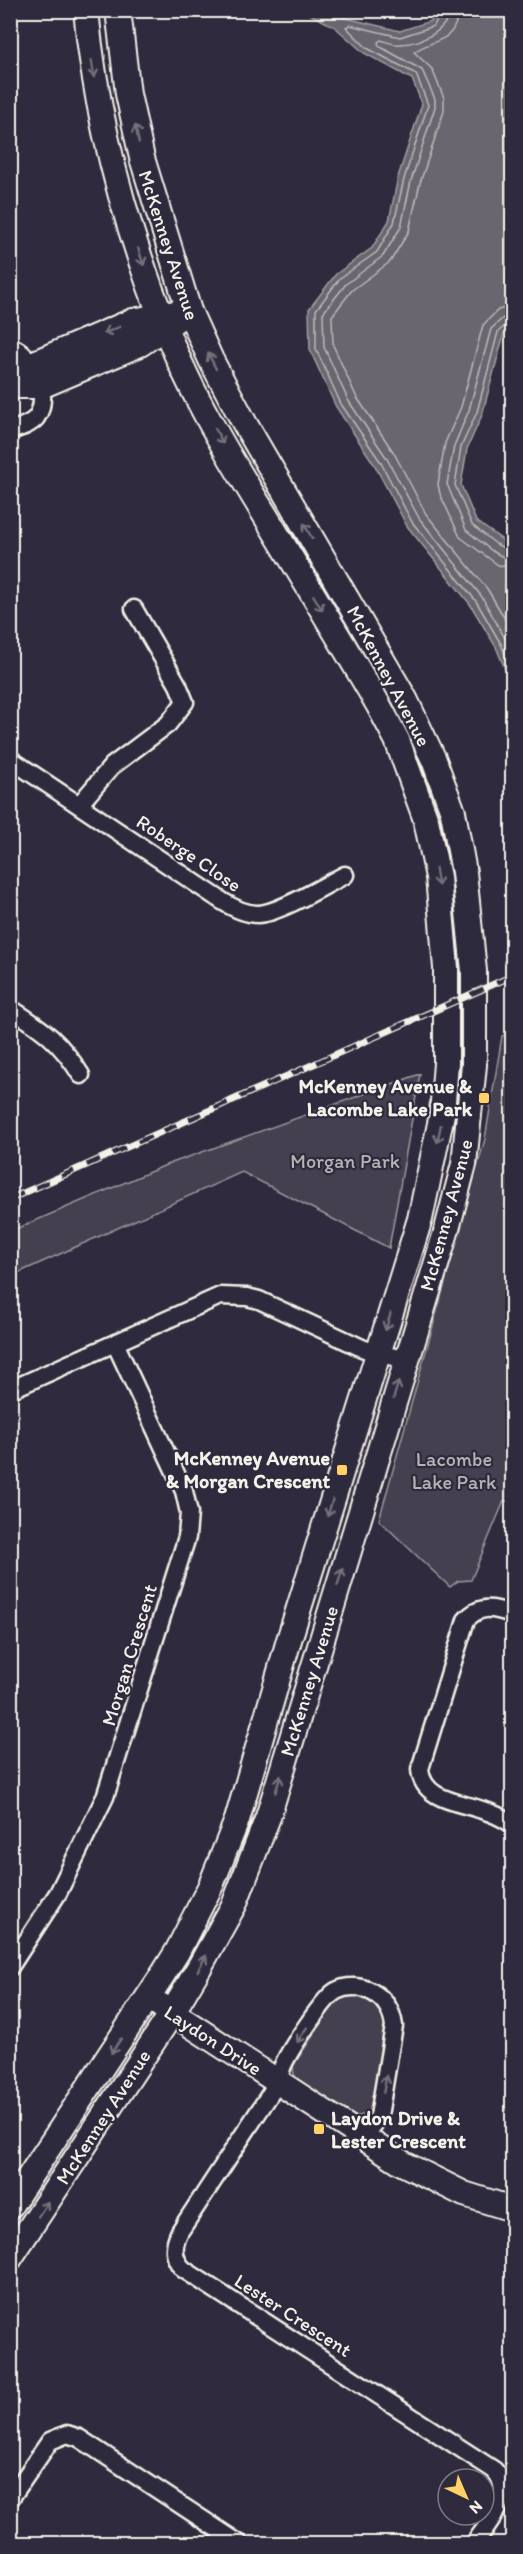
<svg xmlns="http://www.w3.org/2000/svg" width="523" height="2554" font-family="Itim,sans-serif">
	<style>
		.green { fill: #454050; stroke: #9c989c; stroke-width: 1.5 }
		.water { fill: #6a6670; stroke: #a19ea0; stroke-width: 1.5 }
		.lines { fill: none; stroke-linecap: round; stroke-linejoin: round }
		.shore { stroke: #bdb9b8; stroke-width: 1.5 }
		.street-casing { stroke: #f4f1e8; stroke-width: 21 }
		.secondary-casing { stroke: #f4f1e8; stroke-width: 28 }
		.street { stroke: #2f2a3d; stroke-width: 16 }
		.secondary { stroke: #2f2a3d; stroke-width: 24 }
		.rail-casing { stroke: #f4f1e8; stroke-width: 7 }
		.rail { stroke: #2f2a3d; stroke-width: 4.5; stroke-dasharray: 14; stroke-linecap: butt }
		.oneway { stroke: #747079 }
		.poi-dot { fill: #ffd166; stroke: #2f2a3d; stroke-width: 2 }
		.labels { text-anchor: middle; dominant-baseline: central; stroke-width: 4.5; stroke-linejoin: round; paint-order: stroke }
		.street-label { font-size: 20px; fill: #f4f1e8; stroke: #2f2a3d }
		.poi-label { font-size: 20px; font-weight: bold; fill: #f4f1e8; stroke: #2f2a3d; text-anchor: end }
		.park-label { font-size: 20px; fill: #b7b3b3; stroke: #2f2a3d }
	</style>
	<rect width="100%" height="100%" fill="#2f2a3d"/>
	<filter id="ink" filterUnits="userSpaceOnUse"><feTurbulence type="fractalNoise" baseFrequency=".0167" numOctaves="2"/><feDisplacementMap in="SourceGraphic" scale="12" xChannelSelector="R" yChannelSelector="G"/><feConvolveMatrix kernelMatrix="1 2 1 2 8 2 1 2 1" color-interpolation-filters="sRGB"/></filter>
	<g filter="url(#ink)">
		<path class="green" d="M512,1031V1502L504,1501L471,1580L458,1581L450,1587L379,1520L485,1139L502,1036Z
			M420,1074L389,1248L242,1172L11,1276V1231L166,1165Z
			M354,1994C371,1997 382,2007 386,2024L373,2106C369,2114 365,2116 355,2116L300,2081L294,2075L293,2066L333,2005L341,1997Z"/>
		<path class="water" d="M304,11H333L342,17L400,31L431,21L436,11H512V327L504,334L482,415L467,449L461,485L476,521L512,547V686L496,647L470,604L407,526L374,464L336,407L310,350L309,309L336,274L372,248L389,221L398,177L422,104L412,79L364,53L335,27Z"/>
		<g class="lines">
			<path class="shore" d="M441,10L434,26L400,37L350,25L346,27L367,48L416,74L428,105L404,179L394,223L377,252L340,278L316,310V349L341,404L380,461L412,522L476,601L501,644L512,671
				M449,10C448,32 420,43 401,44C394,45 387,42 381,40L378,42L379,46L422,70L435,99V107L411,181L401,227L383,256L346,284L323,313L324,347L348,400L386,457L419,518L482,597L512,651
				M458,10C456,45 433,38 414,52L432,69L444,98V111L420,183L409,231L390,262L352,290L332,316L333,345L356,396L394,453L426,514L488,590L512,631
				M512,306L498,310L483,325L461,407L445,443L438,484L440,494L460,537L498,565L512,568
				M512,315L503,318L491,329L469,410L454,446L447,484L466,530L492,551L505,558L512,559
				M512,323L507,324L498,332L477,412L461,447L455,485L472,525L496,544L512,552"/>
			<defs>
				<path id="street" d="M10,346C34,354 52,396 36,418C30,425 19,428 10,431
					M10,759L222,901C233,908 245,914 258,914C278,914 325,885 345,875
					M79,805L112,766L168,724L185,702L178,685L134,609
					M10,1008C44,1030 60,1041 81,1075
					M10,1390L220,1296L247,1297L259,1300L362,1348L378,1354L406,1359
					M512,1614C494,1608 480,1604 466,1620L420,1769C422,1800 459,1802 482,1810C493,1813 503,1818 512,1824
					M10,1967L58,1893L105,1797L187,1537L189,1513L184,1491L116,1345
					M365,2138L379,2116L394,2026C392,2011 385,1999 372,1992C361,1986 347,1985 336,1991C324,1997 290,2050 284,2063C281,2069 280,2076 278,2082L180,2231C173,2245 172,2257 183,2269L494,2470C517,2493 488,2523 474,2544
					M10,2499L50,2441L67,2434L79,2438L240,2544"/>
				<path id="secondary" d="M10,386L32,364L133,321L175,313
					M11,386H41L140,344L178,318
					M160,2005L404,2164L464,2194L512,2209
					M10,2206L160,1979L177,1952L211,1885L237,1820L289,1640L420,1219L442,1114L446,1063V968L438,877L426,820L397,740L379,706C342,642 303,578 265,515C228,455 190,392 165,327C125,225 96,119 86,10
					M10,2258L172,2013L200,1966L234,1905L268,1817L447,1229L464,1164L474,1065V971L464,872L453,812L434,760L405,699L245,424L211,360L189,311L142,158L128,94L118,10"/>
			</defs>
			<use href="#street" class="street-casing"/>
			<use href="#secondary" class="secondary-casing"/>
			<use href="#street" class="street"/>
			<use href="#secondary" class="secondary"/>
			<defs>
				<path id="rail" d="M10,1199L512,976"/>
			</defs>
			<use href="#rail" class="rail-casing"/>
			<use href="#rail" class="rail"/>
		</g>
		<defs><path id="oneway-shaft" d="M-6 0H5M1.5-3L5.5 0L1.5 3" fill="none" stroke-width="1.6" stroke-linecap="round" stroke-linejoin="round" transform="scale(1.5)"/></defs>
		<g class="oneway">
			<use href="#oneway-shaft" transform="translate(93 69) rotate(81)"/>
			<use href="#oneway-shaft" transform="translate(137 134) rotate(-102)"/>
			<use href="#oneway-shaft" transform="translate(141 257) rotate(72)"/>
			<use href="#oneway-shaft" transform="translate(112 330) rotate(157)"/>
			<use href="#oneway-shaft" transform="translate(212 361) rotate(-116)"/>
			<use href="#oneway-shaft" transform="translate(219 436) rotate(63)"/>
			<use href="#oneway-shaft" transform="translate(308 531) rotate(-120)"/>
			<use href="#oneway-shaft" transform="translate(318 603) rotate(59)"/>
			<use href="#oneway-shaft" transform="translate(437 877) rotate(81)"/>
			<use href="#oneway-shaft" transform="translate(439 1134) rotate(101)"/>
			<use href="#oneway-shaft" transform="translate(388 1322) rotate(107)"/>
			<use href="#oneway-shaft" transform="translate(396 1390) rotate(-73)"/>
			<use href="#oneway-shaft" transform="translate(330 1508) rotate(107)"/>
			<use href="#oneway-shaft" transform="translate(340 1577) rotate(-73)"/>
			<use href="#oneway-shaft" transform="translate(278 1784) rotate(-73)"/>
			<use href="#oneway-shaft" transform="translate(202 1963) rotate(-61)"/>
			<use href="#oneway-shaft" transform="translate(302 2035) rotate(123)"/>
			<use href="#oneway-shaft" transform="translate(116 2046) rotate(124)"/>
			<use href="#oneway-shaft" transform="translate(385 2084) rotate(-79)"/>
			<use href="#oneway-shaft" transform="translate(43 2209) rotate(-57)"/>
		</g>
	</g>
	<g class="poi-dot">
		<rect x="478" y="1092" width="12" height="12" rx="3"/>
		<rect x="336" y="1464" width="12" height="12" rx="3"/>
		<rect x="313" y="2123" width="12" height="12" rx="3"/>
	</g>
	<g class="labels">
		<g class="street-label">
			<text transform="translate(169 245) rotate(72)">McKenney Avenue</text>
			<text transform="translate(389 676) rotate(62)">McKenney Avenue</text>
			<text transform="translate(189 853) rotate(34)">Roberge Close</text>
			<text transform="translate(446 1215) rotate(-75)">McKenney Avenue</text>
			<text transform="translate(129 1655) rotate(-73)">Morgan Crescent</text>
			<text transform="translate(309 1681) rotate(-73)">McKenney Avenue</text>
			<text transform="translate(213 2040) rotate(33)">Laydon Drive</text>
			<text transform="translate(103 2117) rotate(-57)">McKenney Avenue</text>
			<text transform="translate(293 2315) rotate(33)">Lester Crescent</text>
		</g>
		<g class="poi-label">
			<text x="472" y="1086">McKenney Avenue &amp;<tspan x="472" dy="23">Lacombe Lake Park</tspan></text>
			<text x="330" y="1458">McKenney Avenue<tspan x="330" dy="23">&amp; Morgan Crescent</tspan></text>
			<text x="331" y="2118" text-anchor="start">Laydon Drive &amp;<tspan x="331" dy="23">Lester Crescent</tspan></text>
		</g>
		<g class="park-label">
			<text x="345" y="1161">Morgan Park</text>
			<text x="454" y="1459">Lacombe<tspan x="454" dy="23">Lake Park</tspan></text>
		</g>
	</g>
	<rect width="523" height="2554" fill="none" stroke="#2f2a3d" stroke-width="36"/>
	<rect x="18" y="18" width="487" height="2518" fill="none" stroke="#f4f1e8" stroke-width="2" filter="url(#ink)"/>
	<g transform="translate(466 2497) rotate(136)"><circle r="28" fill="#2f2a3d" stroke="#7e7a81" stroke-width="1.5"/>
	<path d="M0-4.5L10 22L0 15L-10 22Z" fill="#ffd166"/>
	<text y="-9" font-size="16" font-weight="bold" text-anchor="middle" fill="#f4f1e8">N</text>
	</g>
</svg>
